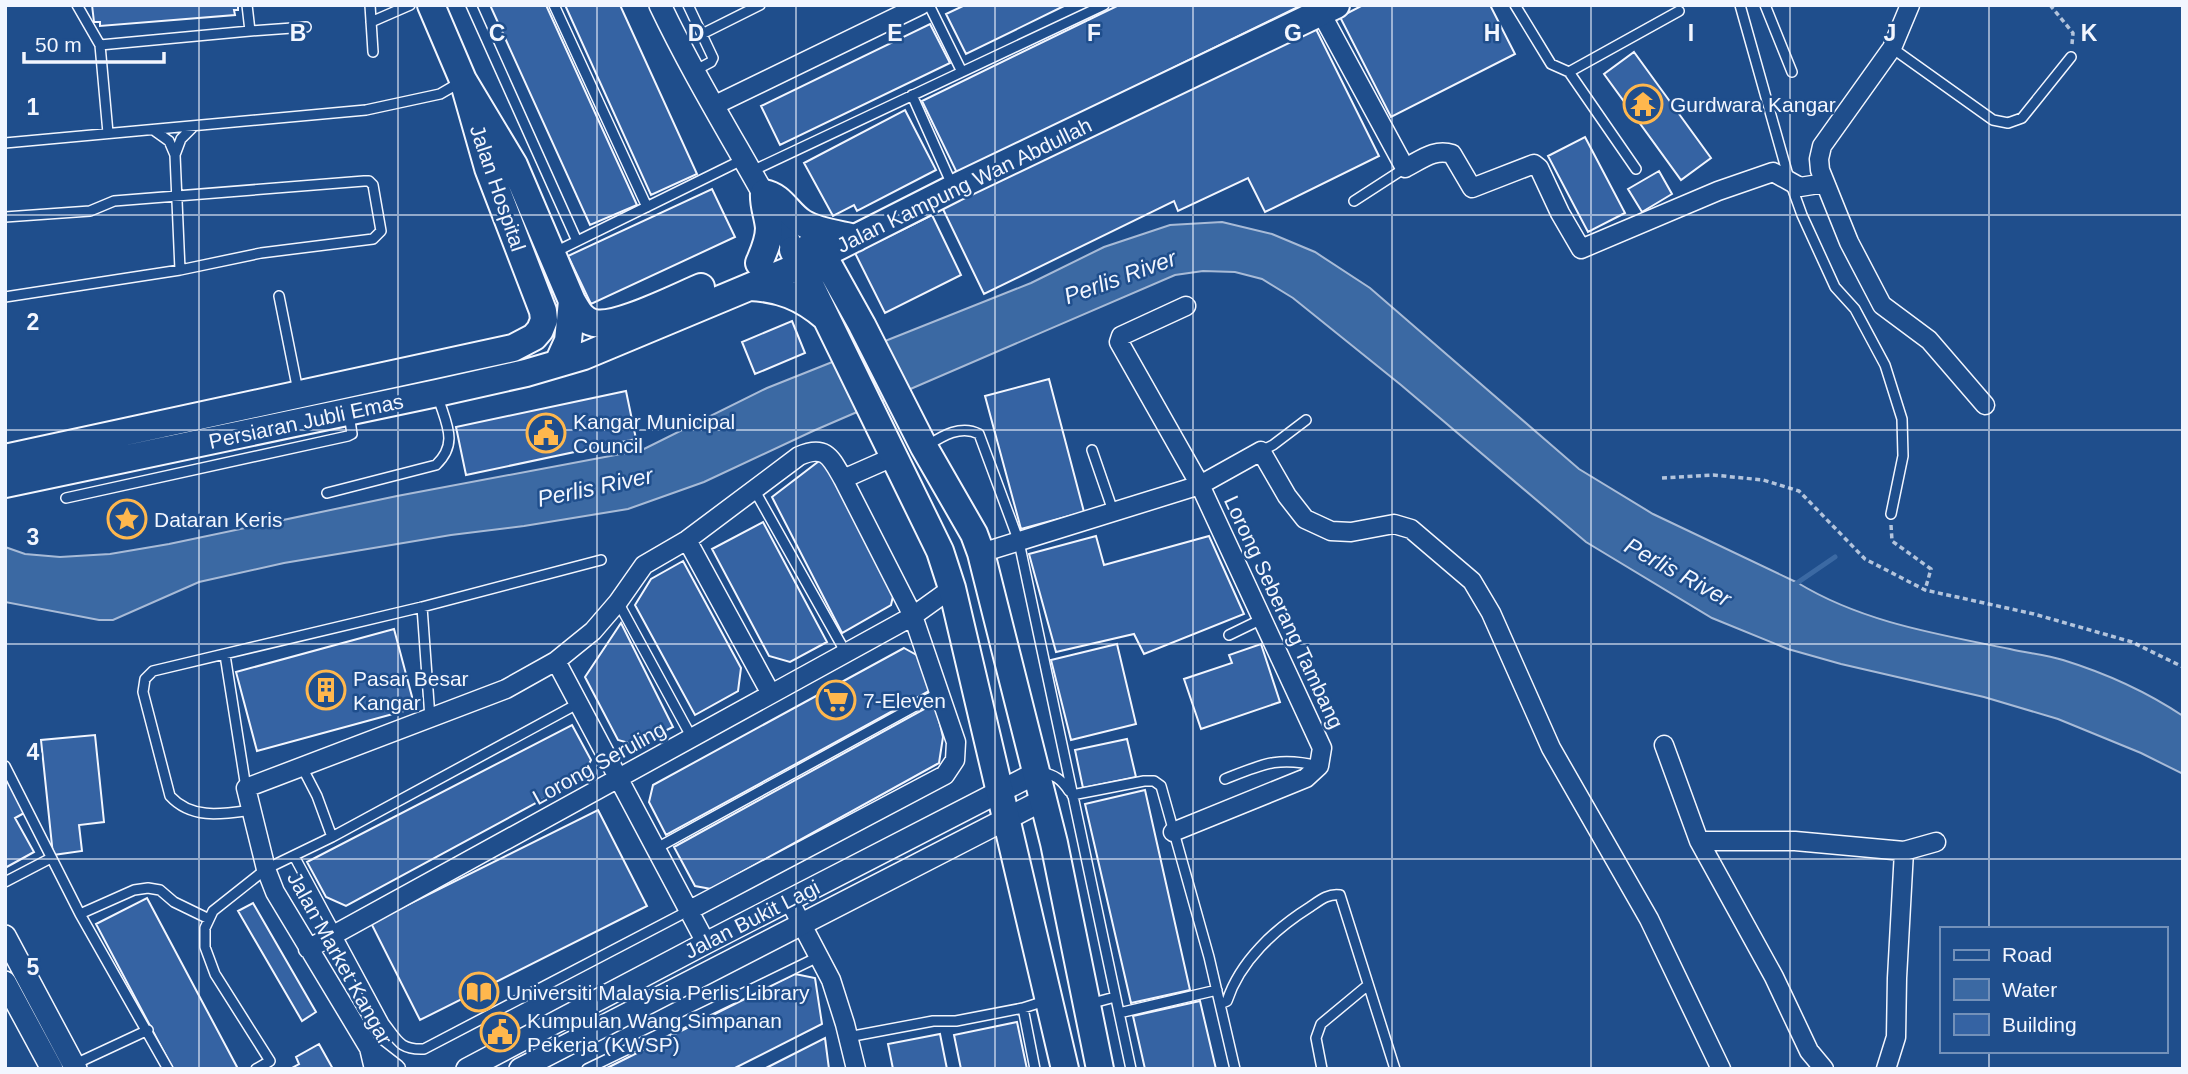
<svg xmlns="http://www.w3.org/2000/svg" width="2188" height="1074" font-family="Helvetica,sans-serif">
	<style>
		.water { fill: #3b69a3; stroke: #a8bbd7; stroke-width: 2 }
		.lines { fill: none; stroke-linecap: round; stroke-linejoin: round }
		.stream { stroke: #3b69a3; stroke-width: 5 }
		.building { fill: #3563a3; stroke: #f2f6ff; stroke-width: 2 }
		.service-casing { stroke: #f2f6ff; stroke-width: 12 }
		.minor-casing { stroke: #f2f6ff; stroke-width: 21 }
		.tertiary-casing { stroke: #f2f6ff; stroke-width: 24 }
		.primary-casing { stroke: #f2f6ff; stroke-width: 30 }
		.path { stroke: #b3c4dc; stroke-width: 3.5; stroke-dasharray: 5 3.5; stroke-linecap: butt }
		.service { stroke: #1f4e8c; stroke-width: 9 }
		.minor { stroke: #1f4e8c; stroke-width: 18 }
		.tertiary { stroke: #1f4e8c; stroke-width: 21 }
		.primary { stroke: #1f4e8c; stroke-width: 26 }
		.grid { fill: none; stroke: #f2f6ff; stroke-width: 2; stroke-opacity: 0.55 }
		.labels { text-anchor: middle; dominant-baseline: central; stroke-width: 5; stroke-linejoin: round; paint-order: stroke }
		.poi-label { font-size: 21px; fill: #f2f6ff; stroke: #1f4e8c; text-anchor: start }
		.street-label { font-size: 21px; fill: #f2f6ff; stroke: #1f4e8c }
		.water-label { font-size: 23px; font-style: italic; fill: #f2f6ff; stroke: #1f4e8c }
		.grid-label { font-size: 23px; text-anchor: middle; font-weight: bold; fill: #f2f6ff; stroke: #1f4e8c; stroke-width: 5; stroke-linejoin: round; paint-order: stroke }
	</style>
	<rect width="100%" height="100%" fill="#1f4e8c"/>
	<path class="water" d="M1222,222L1272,234L1315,252L1370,288L1579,469L1653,514L1798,583C1862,622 1937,634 2010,649C2027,653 2046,655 2063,660C2105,673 2147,692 2183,716V774L2141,753L2058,719L1984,697L1841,664L1788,649L1712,618L1586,542L1401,385L1293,298L1262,279L1235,272L1203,271L1175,275L813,431L704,482L628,509L524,526L451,535L284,563L199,582L113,620H99L5,602V547L25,554L60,557L110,554L169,544L397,496L642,450L767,388L1031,283L1104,247L1170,225Z"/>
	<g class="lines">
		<path class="stream" d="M1794,585L1835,557"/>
	</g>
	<path class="building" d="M92,5H238V10H234L235,15L100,26V22H94Z
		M490,5H546L637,205L590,225Z
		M565,5H620L697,174L651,195Z
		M965,5H1066L966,54L946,14Z
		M1119,5L1300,6L957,173L922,101Z
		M1363,5H1490L1515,54L1391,117L1340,17Z
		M1313,23L1379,156L1265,212L1248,178L1178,211L1174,201L984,294L941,205Z
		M930,24L950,63L780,145L761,106Z
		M1634,52L1711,158L1681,180L1604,74Z
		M905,110L936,170L857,211L854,205L833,216L804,163Z
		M1585,137L1625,213L1588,232L1548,156Z
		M1659,171L1672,194L1642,212L1628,189Z
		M712,189L735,237L591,304L568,256Z
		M932,215L961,275L885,313L855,253Z
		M792,321L805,353L755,374L742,342Z
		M1049,379L1084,512L1021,529L985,396Z
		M626,391L636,439L466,475L456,427Z
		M823,458L894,592L891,605L842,633L772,497Z
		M763,522L827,642L790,662L769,656L712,549Z
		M1096,536L1104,565L1209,536L1244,614L1144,654L1134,634L1056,652L1029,554Z
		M683,561L741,668L738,691L695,715L635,605L651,579Z
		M621,623L673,727L636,745L618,740L585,677Z
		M394,629L415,708L257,751L236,672Z
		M1117,644L1136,724L1071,740L1051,660Z
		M1261,644L1280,702L1201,729L1184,679L1232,663L1229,655Z
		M904,648L920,657L931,690L666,835L649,802L653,785Z
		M935,703L943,737L939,763L711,889L695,886L674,847Z
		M572,725L591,760L582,778L346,906L326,897L307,862Z
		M95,735L104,822L79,825L82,851L53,855L41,740Z
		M1127,739L1136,777L1083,788L1075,750Z
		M5,776L26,812L15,818L34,852L5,868Z
		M1145,790L1190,990L1131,1003L1085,804Z
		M598,810L647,906L420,1020L371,923Z
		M147,898L237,1067L234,1069H173L96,924Z
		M253,903L316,1012L302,1021L238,911Z
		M795,974L815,978L822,1024L733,1069H605Z
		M1200,1001L1216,1069H1145L1133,1016Z
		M1017,1022L1027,1069H961L954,1035Z
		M940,1034L947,1069H893L888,1044Z
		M825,1038L829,1069H764Z
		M319,1044L333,1069H290L299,1064L296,1057Z"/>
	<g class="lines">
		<defs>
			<path id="service" d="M77,5L100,45L108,133
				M370,5L373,52
				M471,5L577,241
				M554,5L647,207
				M688,5L713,58L711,62L694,71
				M929,5L962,72
				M1515,5L1551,64L1569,72L1679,11
				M1740,5L1789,179L1802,215L1835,287L1855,309L1885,365L1902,419L1903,456L1891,514
				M1765,5L1792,72
				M371,22L410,5
				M250,31L306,27
				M702,34L760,5
				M100,45L250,31L247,5
				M1892,48L1993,120L2008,123L2022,118L2071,57
				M1569,72L1636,169
				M912,95L953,187
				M155,131L169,141L175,155L180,270
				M5,143L366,110L440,94L459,83
				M175,155L181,139L192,128
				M752,171L1104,5
				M1354,201L1405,168
				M5,217L90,211L114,201L364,181H369L373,185L381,231L373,239L261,253L180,270L5,297
				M553,253L744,159
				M279,296L298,391
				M925,447C941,437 960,424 979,434L1019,542L1131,1069
				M1092,450L1113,511
				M1261,451L1273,445L1306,420
				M755,491L846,653
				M327,493L436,465C459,443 446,424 438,397
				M66,498L348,436L352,434L349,414
				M618,602L692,738
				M422,607L430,718
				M1229,635L1262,619
				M225,655L246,788
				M5,766L80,914L168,1069
				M302,767L317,796L332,837
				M1041,772C1055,775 1061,779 1069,791
				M1225,779C1263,764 1278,756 1319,766
				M1072,795L1144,781H1154L1161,786L1209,957L1235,1069
				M252,810C223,814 192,820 170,796L143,692L145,679L153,671L422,607L601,560
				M655,849L939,693
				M294,856L384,1023C398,1041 400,1050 424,1049L688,911
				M5,882L51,858
				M80,914L134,890L148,888L160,890L174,902L209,919
				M1089,1004L1115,997
				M1220,1004L1227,1001C1240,961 1275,929 1310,907C1319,901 1328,893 1340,895L1395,1069
				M1023,1008L1035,1069
				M1119,1013L1217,990
				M848,1037L933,1021H956L1023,1008L1045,1001
				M73,1065L148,1030
				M256,1069L270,1061L215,974L205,947V928L213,911L266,869L332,837L579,703
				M587,1069L818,957
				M1322,1069L1316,1038L1321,1024L1368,985"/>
			<path id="minor" d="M1910,5L1892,48L1822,146L1819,159L1820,170L1849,242L1882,305L1929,340L1985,405
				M1321,13L1405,168C1421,160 1435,148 1452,154L1472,188L1534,164L1539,168L1560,213L1581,249L1718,191L1773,172L1800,187L1825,183
				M713,106L921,5
				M843,479L893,457
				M687,540L771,694
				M981,553L1200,485L1261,451L1287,496L1305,519L1331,531L1351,532L1394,524L1411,529L1472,581L1491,613L1551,748L1649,919L1721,1069
				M556,661L706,943
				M1664,745L1699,841L1774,977L1809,1051L1824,1069
				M1173,832L1306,778L1319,766L1322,748L1200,485L1119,342L1121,336L1186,306
				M1699,841H1795L1904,851L1936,842
				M789,900L831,980L845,1024L856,1069
				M308,949L913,616L952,588
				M369,1048L396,1069
				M374,1069L369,1048L275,892L266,869L246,788L506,689L556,661L593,631L618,602L644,565L687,540L799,456C826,444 831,458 843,479L913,616L956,742L955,760L945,775L688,911
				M1886,1069L1896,1037L1897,978L1904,851"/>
			<path id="tertiary" d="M660,5C700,89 750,166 793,248
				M5,936L76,1069
				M5,982L52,1069
				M467,1069L706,943L1038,772
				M520,1069L1043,800"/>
			<path id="primary" d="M463,80L514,165L572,301C578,311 582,320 594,323C617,328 677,297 701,287
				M809,247L823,255L862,325L924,447L974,534L981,553L1054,843L1100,1069
				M793,250L940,551L952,588L1065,1069
				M759,263C764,251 769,241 769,228C768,215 763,206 764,193C782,196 788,214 803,223C818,232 839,234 856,238
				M749,287C779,288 802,297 825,317
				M558,363L568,341L572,301
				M5,458L513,348L534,337L540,330L544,320L543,311L488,168L463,80L431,5
				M5,484L437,393L526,373L584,356L802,265L954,188L1336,5"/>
		</defs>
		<use href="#service" class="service-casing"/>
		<use href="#minor" class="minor-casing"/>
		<use href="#tertiary" class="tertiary-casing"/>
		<use href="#primary" class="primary-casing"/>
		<path class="path" d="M2050,5L2073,33L2072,44
			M1662,478L1713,475L1763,480L1799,491L1865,559L1925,590L2034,614L2132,642L2183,667
			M1891,525L1892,541L1931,569L1925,590"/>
		<use href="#service" class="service"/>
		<use href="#minor" class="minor"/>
		<use href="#tertiary" class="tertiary"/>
		<use href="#primary" class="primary"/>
	</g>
	<path class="grid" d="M199,5V1069M398,5V1069M597,5V1069M796,5V1069M995,5V1069M1193,5V1069M1392,5V1069M1591,5V1069M1790,5V1069M1989,5V929M5,215H2183M5,430H2183M5,644H2183M5,859H2183M1989,1051V1069"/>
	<defs>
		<symbol id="temple-ring" viewBox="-11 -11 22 22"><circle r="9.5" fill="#1f4e8c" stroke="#ffb74d" stroke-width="1.5"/><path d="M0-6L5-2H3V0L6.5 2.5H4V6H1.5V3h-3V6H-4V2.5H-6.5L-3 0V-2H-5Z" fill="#ffb74d"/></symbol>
		<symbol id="civic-ring" viewBox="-11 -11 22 22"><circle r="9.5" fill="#1f4e8c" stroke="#ffb74d" stroke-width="1.5"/><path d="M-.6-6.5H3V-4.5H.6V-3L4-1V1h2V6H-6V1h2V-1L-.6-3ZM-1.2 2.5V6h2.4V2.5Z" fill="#ffb74d"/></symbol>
		<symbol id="sight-ring" viewBox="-11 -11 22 22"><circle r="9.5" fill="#1f4e8c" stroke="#ffb74d" stroke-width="1.5"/><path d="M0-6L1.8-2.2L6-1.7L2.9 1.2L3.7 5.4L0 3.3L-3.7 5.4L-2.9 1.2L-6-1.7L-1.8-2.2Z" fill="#ffb74d"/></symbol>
		<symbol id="building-ring" viewBox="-11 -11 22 22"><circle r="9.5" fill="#1f4e8c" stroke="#ffb74d" stroke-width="1.5"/><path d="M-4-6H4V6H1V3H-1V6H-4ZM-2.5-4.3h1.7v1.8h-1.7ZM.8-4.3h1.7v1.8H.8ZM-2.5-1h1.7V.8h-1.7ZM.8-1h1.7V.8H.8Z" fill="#ffb74d"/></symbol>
		<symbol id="supermarket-ring" viewBox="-11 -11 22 22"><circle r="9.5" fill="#1f4e8c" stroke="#ffb74d" stroke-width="1.5"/><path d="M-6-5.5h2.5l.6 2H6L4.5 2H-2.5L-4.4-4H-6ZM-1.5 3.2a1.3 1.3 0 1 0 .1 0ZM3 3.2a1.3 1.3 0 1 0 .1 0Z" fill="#ffb74d"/></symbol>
		<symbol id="library-ring" viewBox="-11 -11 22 22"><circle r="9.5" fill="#1f4e8c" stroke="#ffb74d" stroke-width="1.5"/><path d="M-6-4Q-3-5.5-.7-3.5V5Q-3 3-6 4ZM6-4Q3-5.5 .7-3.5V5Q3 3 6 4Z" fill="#ffb74d"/></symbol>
	</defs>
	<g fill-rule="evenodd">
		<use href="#temple-ring" x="1621" y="82" width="44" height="44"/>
		<use href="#civic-ring" x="524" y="411" width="44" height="44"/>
		<use href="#sight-ring" x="105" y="497" width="44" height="44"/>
		<use href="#building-ring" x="304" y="668" width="44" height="44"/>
		<use href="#supermarket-ring" x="814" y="678" width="44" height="44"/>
		<use href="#library-ring" x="457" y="970" width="44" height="44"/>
		<use href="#civic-ring" x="478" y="1010" width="44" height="44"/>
	</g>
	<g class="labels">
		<g class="poi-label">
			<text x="1670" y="104">Gurdwara Kangar</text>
			<text x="573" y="421">Kangar Municipal<tspan x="573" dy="24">Council</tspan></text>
			<text x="154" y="519">Dataran Keris</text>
			<text x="353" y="678">Pasar Besar<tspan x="353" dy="24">Kangar</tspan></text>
			<text x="863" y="700">7-Eleven</text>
			<text x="506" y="992">Universiti Malaysia Perlis Library</text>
			<text x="527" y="1020">Kumpulan Wang Simpanan<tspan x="527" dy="24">Pekerja (KWSP)</tspan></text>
		</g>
		<g class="street-label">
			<text transform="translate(964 185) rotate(-26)">Jalan Kampung Wan Abdullah</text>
			<text transform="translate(498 188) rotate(71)">Jalan Hospital</text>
			<text transform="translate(306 421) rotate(-12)">Persiaran Jubli Emas</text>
			<text transform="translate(1284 612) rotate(65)">Lorong Seberang Tambang</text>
			<text transform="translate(599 763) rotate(-29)">Lorong Seruling</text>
			<text transform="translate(752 919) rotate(-27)">Jalan Bukit Lagi</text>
			<text transform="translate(340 958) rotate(61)">Jalan Market Kangar</text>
		</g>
		<g class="water-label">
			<text transform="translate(1120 277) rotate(-20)">Perlis River</text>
			<text transform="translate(595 487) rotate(-12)">Perlis River</text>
			<text transform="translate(1678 572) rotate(29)">Perlis River</text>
		</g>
	</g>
	<g class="grid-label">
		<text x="298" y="41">B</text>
		<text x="497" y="41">C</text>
		<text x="696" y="41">D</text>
		<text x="895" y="41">E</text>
		<text x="1094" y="41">F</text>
		<text x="1293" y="41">G</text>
		<text x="1492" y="41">H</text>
		<text x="1691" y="41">I</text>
		<text x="1890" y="41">J</text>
		<text x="2089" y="41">K</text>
		<text x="33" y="115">1</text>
		<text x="33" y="330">2</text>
		<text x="33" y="545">3</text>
		<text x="33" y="760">4</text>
		<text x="33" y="975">5</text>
	</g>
	<rect width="2188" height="1074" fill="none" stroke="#f2f6ff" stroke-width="14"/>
	<rect x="1940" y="927" width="228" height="126" fill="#1f4e8c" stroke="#7391ba" stroke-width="2"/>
	<rect x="1954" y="950" width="35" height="10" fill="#1f4e8c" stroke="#7391ba" stroke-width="2"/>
	<text x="2002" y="962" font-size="21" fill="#f2f6ff">Road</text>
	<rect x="1954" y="979" width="35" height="21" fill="#3b69a3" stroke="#7391ba" stroke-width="2"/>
	<text x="2002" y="997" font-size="21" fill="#f2f6ff">Water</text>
	<rect x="1954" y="1014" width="35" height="21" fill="#3563a3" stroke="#7391ba" stroke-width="2"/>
	<text x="2002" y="1032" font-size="21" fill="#f2f6ff">Building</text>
	<path d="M24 52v10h140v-10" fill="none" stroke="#f2f6ff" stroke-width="3.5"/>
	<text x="35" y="52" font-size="21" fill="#f2f6ff" stroke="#1f4e8c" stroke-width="5" paint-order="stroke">50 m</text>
</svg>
